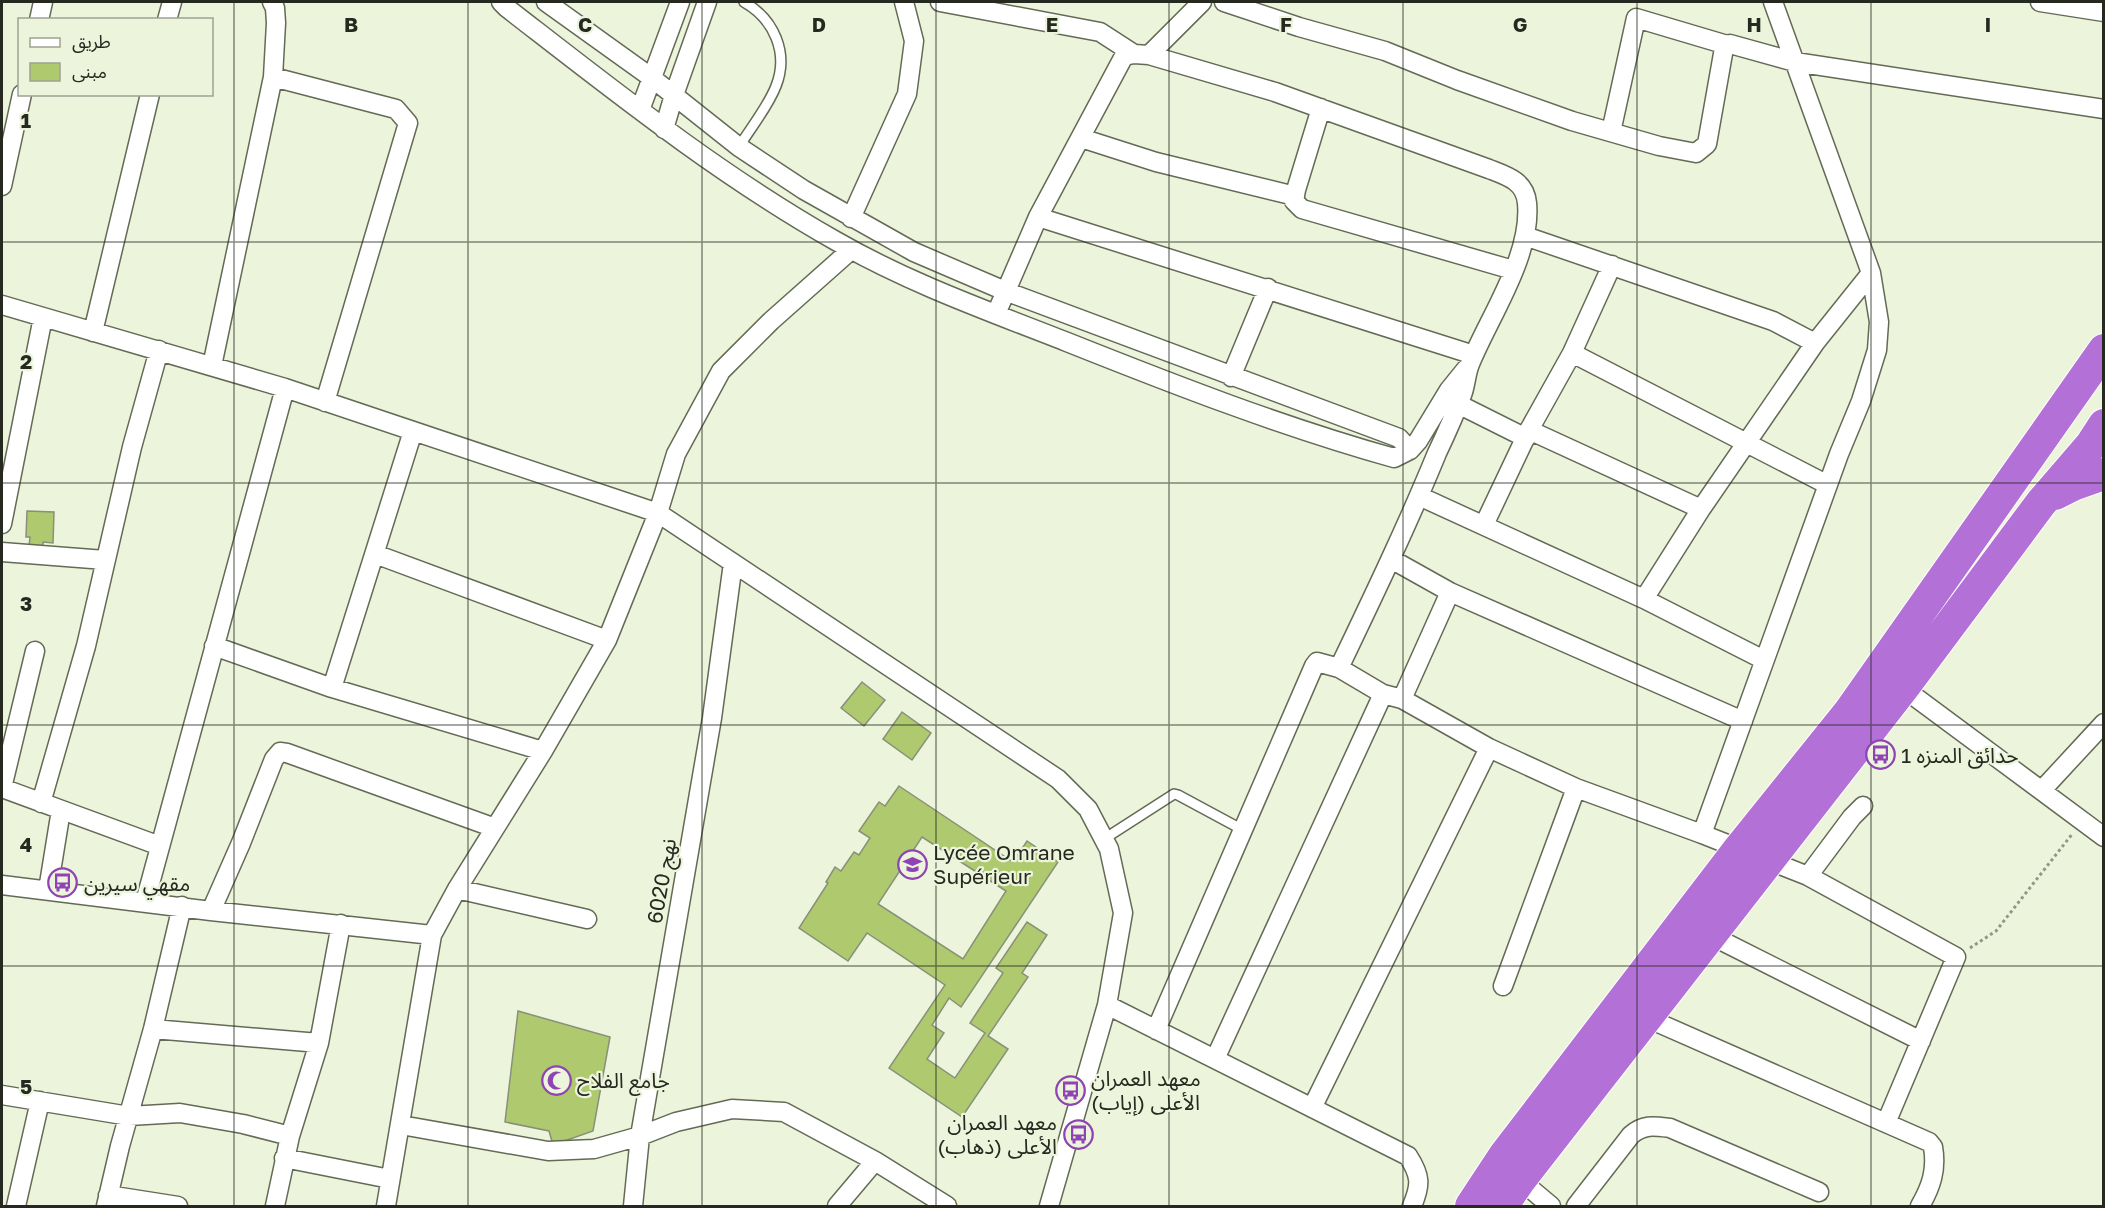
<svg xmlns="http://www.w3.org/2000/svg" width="2105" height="1208" font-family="'Golos Text','Noto Sans Arabic',sans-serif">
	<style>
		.building { fill: #aec96e; stroke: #89907a; stroke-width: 1.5; fill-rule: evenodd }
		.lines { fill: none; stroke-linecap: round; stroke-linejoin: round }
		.lane-casing { stroke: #636a55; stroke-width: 12 }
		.street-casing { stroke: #636a55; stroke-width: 21 }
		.highway-casing { stroke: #fff; stroke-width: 34 }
		.path { stroke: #929786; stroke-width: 3; stroke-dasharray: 3 3; stroke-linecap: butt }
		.lane { stroke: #fff; stroke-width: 9 }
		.street { stroke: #fff; stroke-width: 18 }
		.highway { stroke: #b371d7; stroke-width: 32 }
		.grid { fill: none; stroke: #262920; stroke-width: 1.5; stroke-opacity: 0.55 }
		.labels { text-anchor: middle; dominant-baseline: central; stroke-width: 4.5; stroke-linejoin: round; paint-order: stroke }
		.poi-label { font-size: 21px; fill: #262920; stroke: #ecf4dc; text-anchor: start }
		.street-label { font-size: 21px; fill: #262920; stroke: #ecf4dc }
		.grid-label { font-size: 20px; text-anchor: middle; font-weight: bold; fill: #262920; stroke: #ecf4dc; stroke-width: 4.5; stroke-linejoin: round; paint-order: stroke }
	</style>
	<rect width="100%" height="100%" fill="#ecf4dc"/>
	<path class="building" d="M27,511L54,512L53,543L43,542V547L29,546L30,537H26Z
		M862,682L885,700L864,726L841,708Z
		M902,712L931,733L912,760L883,739Z
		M899,786L1013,862L1027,841L1058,862L961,1007L949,998L932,1025L944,1033L927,1059L955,1078L985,1033L970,1023L1003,973L996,968L1027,922L1047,935L1022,973L1028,977L988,1036L1008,1049L962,1117L889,1068L945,985L867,933L848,961L799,928L828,883L826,882L835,867L841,871L854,852L859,855L870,838L859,831L879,802L885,806ZM922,837L1006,891L963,959L878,904Z
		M518,1011L610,1037L593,1131L553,1145L549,1131L505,1122Z"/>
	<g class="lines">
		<defs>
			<path id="lane" d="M739,147C751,127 768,107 776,86C789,53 774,19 744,2
				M1104,839L1174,794L1178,795L1243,830"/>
			<path id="street" d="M501,2L507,8C613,90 719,175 836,241C909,283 988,311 1067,342C1175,385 1283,427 1394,458L1410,450L1418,441L1449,390L1466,369
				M546,2L652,78L739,147L804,190L914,252L1005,291L1399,438L1410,450
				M940,2L1100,32L1134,54
				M1224,2L1299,27L1385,51L1457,80L1572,121L1659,146L1696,153L1707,144L1724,48L1730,44L1795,62L2104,109
				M2040,2L2104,12
				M39,20L43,2
				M167,20L172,2
				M1149,55L1202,2
				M273,77L396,109L408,123L325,402
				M1321,108L1296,190L1294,201L1302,209L1513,270
				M640,110L680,2
				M664,129L674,95L707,2
				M1611,132L1636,18L1727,45
				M1081,138L1156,162L1295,196
				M2,186L22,94
				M1038,217L1474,355
				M851,218L907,94L914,41L904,2
				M1525,236L1773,321L1815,343
				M2,305L285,388L658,513L1058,779L1088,809L1109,849L1123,913L1107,1005L1049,1206
				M996,314L1038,217L1124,56L1134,54L1149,55L1275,92L1489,169C1507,176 1525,181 1527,203C1532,256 1489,317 1470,364C1466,373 1466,385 1462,395C1455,414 1446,434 1437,453C1407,526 1373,597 1339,668
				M93,332L150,94
				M1572,353L1828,485
				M212,366L273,77L276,23L275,8L272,2
				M1231,377L1268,288
				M1458,404L1526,438
				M1529,430L1701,509
				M1419,496L1644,599L1764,660
				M2,524L43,317
				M1484,525L1529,430L1572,353L1612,265
				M2,552L105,560
				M375,554L607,640
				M1391,559L1450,592L1743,721
				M1644,599L1701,509L1815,343L1871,273
				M214,646L332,688L543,751
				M332,688L413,431
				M1903,688L2104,837
				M1402,699L1450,592
				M2,788L160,846
				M2,788L35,651
				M2042,790L2104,723
				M41,803L86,646L132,447L159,350
				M1702,834L1839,454L1861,401L1877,350L1879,322L1871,273L1773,2
				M1808,876L1852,817L1863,806
				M2,885L211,911L432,935
				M457,889L587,919
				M48,890L61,810
				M145,902L285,388
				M211,911L241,843L274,759L280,752L287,753L495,828
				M1710,935L1921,1041
				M1503,986L1576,788
				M1107,1005L1408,1156C1421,1176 1421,1185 1412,1206
				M1647,1018L1929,1142L1933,1147C1937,1170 1931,1187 1920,1206
				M153,1029L319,1043
				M1156,1030L1314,666L1317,662L1339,668L1383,694L1402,699L1489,748L1576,788L1702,834L1808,876L1956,957L1886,1123
				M1215,1059L1383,694
				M2,1095L129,1116L180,1113L243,1124L290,1136
				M1312,1108L1489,748
				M401,1125L548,1151L594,1149L640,1136L676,1122L732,1109L784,1112L875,1161L947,1206
				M284,1158L390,1179
				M1520,1180L1551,1206
				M108,1195L178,1206
				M16,1206L40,1101
				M106,1206L120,1146L153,1029L182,906
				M275,1206L290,1136L319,1043L341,924
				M386,1206L432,935L457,889L543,751L607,640L658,513L676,454L721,371L771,321L851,250
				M633,1206L640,1136L712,718L733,563
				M837,1206L875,1161
				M1576,1206L1631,1135C1644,1124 1654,1126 1670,1128L1819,1192"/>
			<path id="highway" d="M2055,494L2075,484L2104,474
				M1471,1206L1504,1156L1739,849L1850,711L2104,350
				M1502,1206L1520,1180L1903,688L2041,503L2091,445L2104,425"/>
		</defs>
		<use href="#lane" class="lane-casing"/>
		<use href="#street" class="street-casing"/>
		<use href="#highway" class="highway-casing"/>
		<path class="path" d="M1970,948L1996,931L2073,833"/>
		<use href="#lane" class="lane"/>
		<use href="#street" class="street"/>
		<use href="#highway" class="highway"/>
	</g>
	<path class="grid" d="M234,2V1206M468,2V1206M702,2V1206M936,2V1206M1169,2V1206M1403,2V1206M1637,2V1206M1871,2V1206M2,242H2104M2,483H2104M2,725H2104M2,966H2104"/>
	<defs>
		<symbol id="bus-ring" viewBox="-11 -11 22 22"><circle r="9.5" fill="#ecf4dc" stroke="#8f43b4" stroke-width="1.5"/><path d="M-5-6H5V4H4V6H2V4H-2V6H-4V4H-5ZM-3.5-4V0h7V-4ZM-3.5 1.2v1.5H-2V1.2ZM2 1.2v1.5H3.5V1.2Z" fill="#8f43b4"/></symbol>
		<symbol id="school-ring" viewBox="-11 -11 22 22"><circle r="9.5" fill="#ecf4dc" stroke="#8f43b4" stroke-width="1.5"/><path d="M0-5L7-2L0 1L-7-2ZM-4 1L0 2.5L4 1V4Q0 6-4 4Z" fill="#8f43b4"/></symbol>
		<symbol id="mosque-ring" viewBox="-11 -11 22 22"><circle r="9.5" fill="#ecf4dc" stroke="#8f43b4" stroke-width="1.5"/><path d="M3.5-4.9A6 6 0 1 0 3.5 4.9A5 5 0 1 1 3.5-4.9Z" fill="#8f43b4"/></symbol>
	</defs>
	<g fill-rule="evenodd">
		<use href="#bus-ring" x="1864" y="738" width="33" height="33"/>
		<use href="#school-ring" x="896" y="848" width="33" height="33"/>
		<use href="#bus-ring" x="46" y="866" width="33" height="33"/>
		<use href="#mosque-ring" x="540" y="1064" width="33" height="33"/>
		<use href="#bus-ring" x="1054" y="1074" width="33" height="33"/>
		<use href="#bus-ring" x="1062" y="1118" width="33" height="33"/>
	</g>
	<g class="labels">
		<g class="poi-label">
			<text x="1901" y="755">حدائق المنزه 1</text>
			<text x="933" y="852">Lycée Omrane<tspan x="933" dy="24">Supérieur</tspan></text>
			<text x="84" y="883">مقهي سيرين</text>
			<text x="1091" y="1078">معهد العمران<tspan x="1091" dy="24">الأعلى (إياب)</tspan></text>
			<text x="577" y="1080">جامع الفلاح</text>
			<text x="1057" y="1122" text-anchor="end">معهد العمران<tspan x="1057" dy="24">الأعلى (ذهاب)</tspan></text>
		</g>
		<g class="street-label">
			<text transform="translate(661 881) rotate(-80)">نهج 6020</text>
		</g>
	</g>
	<g class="grid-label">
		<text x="351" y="32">B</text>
		<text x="585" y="32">C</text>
		<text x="819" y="32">D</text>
		<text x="1052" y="32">E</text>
		<text x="1286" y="32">F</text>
		<text x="1520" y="32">G</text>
		<text x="1754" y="32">H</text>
		<text x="1988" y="32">I</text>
		<text x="26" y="128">1</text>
		<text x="26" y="369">2</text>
		<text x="26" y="611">3</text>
		<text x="26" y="852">4</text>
		<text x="26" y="1094">5</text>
	</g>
	<rect width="2105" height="1208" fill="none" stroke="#262920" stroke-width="6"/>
	<rect x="18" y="18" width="195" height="78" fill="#ecf4dc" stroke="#9da391" stroke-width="1.5"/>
	<rect x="30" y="38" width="30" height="9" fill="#ffffff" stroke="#9da391" stroke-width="1.5"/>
	<text x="72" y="48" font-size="18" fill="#262920">طريق</text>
	<rect x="30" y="63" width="30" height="18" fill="#aec96e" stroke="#9da391" stroke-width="1.5"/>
	<text x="72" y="78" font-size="18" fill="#262920">مبنى</text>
</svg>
